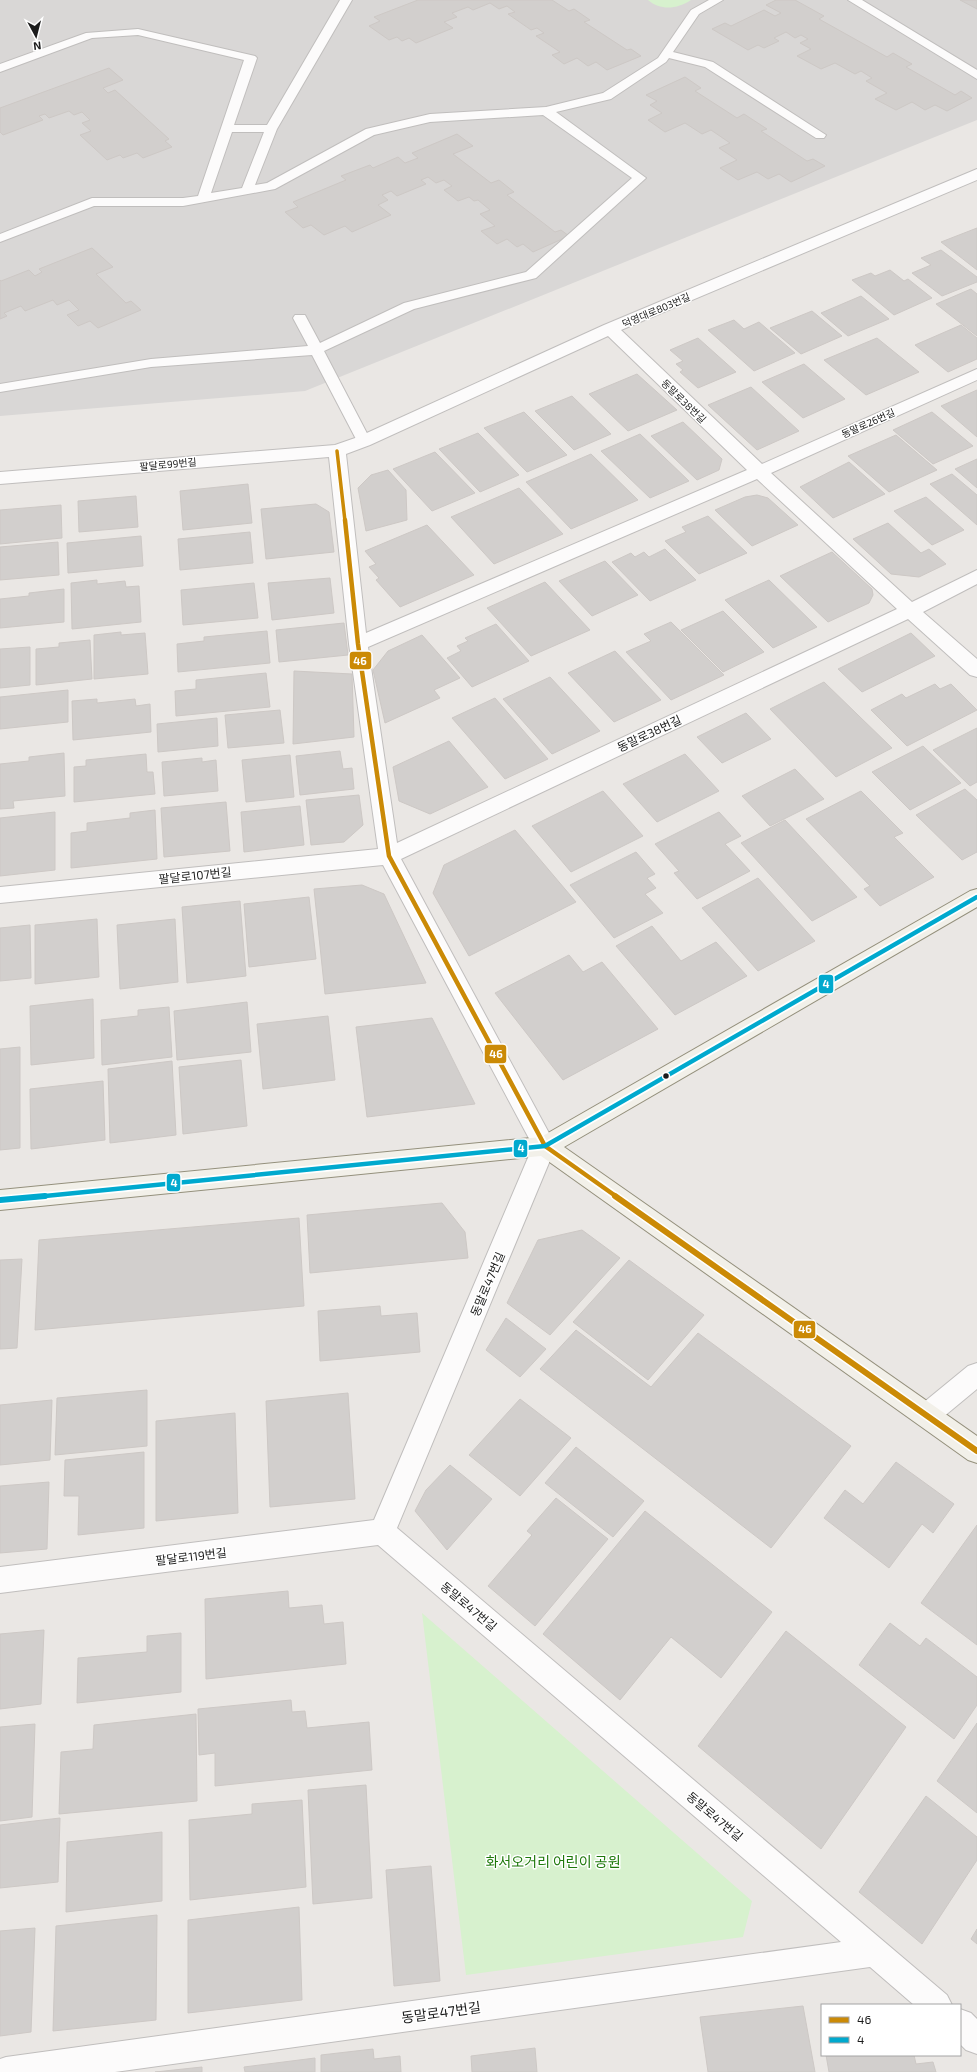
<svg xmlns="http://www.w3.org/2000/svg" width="977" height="2072" font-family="'Exo 2','Noto Sans KR',sans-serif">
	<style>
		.residential { fill: #d9d7d6 }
		.park { fill: #d7f1ce }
		.building { fill: #d2cfcd; stroke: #cdc8c5 }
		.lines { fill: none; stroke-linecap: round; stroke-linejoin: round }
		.lane-casing { stroke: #c0bebd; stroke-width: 2 }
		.street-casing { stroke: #c0bebd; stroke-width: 2 }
		.secondary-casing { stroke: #94907c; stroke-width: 2 }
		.lane { fill: #fcfbfb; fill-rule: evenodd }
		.street { fill: #fcfbfb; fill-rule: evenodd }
		.secondary { fill: #f2f0e9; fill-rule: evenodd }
		.bus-1-far2-casing { stroke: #fff; stroke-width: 5.5 }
		.bus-1-far1-casing { stroke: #fff; stroke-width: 8 }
		.bus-1-casing { stroke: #fff; stroke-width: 9 }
		.bus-2-far1-casing { stroke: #fff; stroke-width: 8 }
		.bus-2-casing { stroke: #fff; stroke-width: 9 }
		.bus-1-far2 { stroke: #cb8a06; stroke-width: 3.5 }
		.bus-1-far1 { stroke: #cb8a06; stroke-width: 4.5 }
		.bus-1 { stroke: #cb8a06; stroke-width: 6 }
		.bus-2-far1 { stroke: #00a9ce; stroke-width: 4.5 }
		.bus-2 { stroke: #00a9ce; stroke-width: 6 }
		.bus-dot { fill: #1c1c1c; stroke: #fff; stroke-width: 1.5 }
		.labels { text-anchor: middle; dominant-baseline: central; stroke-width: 3; stroke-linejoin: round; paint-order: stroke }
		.far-street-label { font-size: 10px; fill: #1c1c1c; stroke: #fff }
		.street-label { font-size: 12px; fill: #1c1c1c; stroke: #fff }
		.near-park-label { font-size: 14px; fill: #1e790b; stroke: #fff }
		.near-street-label { font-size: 14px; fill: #1c1c1c; stroke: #fff }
		.line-badge { stroke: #fff; stroke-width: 1.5 }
		.badge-label { font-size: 11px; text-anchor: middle; font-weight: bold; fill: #fff }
	</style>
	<rect width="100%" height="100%" fill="#eae7e4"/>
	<path class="residential" d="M0,0H977V120L305,391L0,416Z"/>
	<path class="park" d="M648,0H691C677,9 661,11 648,0Z
		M422,1613L752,1901L743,1937L466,1975Z"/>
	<path class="building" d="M418,0H552L569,11L574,9L590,20L584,22L627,50L631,49L641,56L607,70L596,62L588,66L577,58L564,64L552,55L560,52L536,36L544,33L537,28L531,30L508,14L515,12L507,6L499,9L490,3L473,10L468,7L452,13L457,17L444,22L453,28L416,43L409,38L402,41L397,37L389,40L369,26L380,21L374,17Z
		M776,0H795L824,16L819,19L887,57L893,53L912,64L906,67L955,95L961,91L972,98L947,111L935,105L925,110L912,102L896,110L875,99L887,93L866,81L872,78L861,71L855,74L835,63L821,69L797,56L811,49L800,43L808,39L801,35L795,38L786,32L774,38L779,41L764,48L758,45L748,50L712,29L725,23L731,26L764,10L775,16L781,13L766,5Z
		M960,0H977V9Z
		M109,68L123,80L103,88L108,93L115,90L169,139L165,141L172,147L143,158L137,153L123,158L120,155L107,160L80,135L91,131L82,123L90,120L82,112L74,115L69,111L49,118L45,114L39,116L43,120L3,135L0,132V108Z
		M685,77L701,88L695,91L737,118L744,114L767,129L761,131L807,161L813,159L825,166L791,182L779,174L768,179L757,172L738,180L720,168L737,160L719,148L730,143L711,130L702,134L685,123L665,132L648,120L662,113L650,105L657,101L646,95Z
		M457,134L473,146L453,154L491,183L499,180L514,192L507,195L555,232L561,230L569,236L533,252L523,244L517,247L507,239L497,244L481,231L495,226L480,214L490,210L478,200L474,201L469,197L458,201L444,190L452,186L444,180L436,183L428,177L421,180L426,184L397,196L391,191L382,195L388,200L378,205L391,215L352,232L345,226L324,235L311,225L303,228L285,212L298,207L293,202L346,180L341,176L370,165L373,168L398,157L405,163L418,158L412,153Z
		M977,228V270L941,242Z
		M92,248L113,267L96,274L126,303L131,301L141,310L98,328L90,321L78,326L67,315L79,310L69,300L57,305L53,300L25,311L21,306L4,313L7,316L0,319V280L1,281L29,270L35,276L42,272L39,269Z
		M941,250L977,277V282L942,296L912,273L931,265L921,258Z
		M890,270L904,281L908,279L932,298L894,315L852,280L871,273L875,276Z
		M971,289L977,294V336L936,304Z
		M861,296L889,319L848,336L821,313Z
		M812,311L842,336L801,354L770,328Z
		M734,320L744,329L759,322L795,353L754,371L708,330Z
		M961,325L977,338V359L948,372L915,345Z
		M698,338L736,372L698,388L680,372L683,370L676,364L683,361L670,350Z
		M877,338L919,372L866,395L824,360Z
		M804,364L845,399L803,418L762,382Z
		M637,374L677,410L628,431L589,394Z
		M751,387L799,431L757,450L708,405Z
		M977,390V437L941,406Z
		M572,396L611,434L574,450L535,411Z
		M524,412L567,455L527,472L484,428Z
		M932,412L973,446L933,464L893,430Z
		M683,422L722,459L719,470L697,480L651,436Z
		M478,433L519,475L480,492L439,449Z
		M640,434L689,481L650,498L601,451Z
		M896,435L937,470L889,492L848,456Z
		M435,452L475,493L432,511L393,469Z
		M591,454L638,500L571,529L526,482Z
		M977,459V488L955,469Z
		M849,462L885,494L833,518L800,487Z
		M388,470L406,490L407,520L366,531L358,488L371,475Z
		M952,474L977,495V525L930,484Z
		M248,484L252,523L183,530L180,491Z
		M519,488L563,534L494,564L451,517Z
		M757,495L768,498L798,525L752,546L715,510L745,497Z
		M136,496L138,527L79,532L78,501Z
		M926,497L964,530L932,545L894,511Z
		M316,504L329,512L334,552L266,559L261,509Z
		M61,505L62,538L0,544V510Z
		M708,516L747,553L699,574L665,541L686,532L682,527Z
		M888,523L921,553L929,549L946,564L919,577L891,574L853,539Z
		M427,525L474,575L400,607L376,580L379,578L369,567L376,564L365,551Z
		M250,532L253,563L180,570L178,539Z
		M141,536L143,566L68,573L67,543Z
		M58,542L59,575L0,580V547Z
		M665,549L696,580L650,601L612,562L631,553L635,557L644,552L649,557Z
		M832,552L872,589L873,595L869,603L828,622L780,576Z
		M605,561L638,595L592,616L559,581Z
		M330,578L334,613L272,620L268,583Z
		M97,580V584L125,581L126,587L139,586L141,622L72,629L71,583Z
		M769,580L817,627L773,648L725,600Z
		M545,582L590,630L531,656L487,608Z
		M254,583L258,618L183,625L181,590Z
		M64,589V622L0,628V599L29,596V593Z
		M723,611L764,652L723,672L681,630Z
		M671,622L724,675L671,700L626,652L651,641L644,634Z
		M344,623L348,655L279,662L276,630Z
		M496,624L529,661L472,687L447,658L461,651L457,646L468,641L465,638Z
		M267,631L270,663L178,672L177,644L204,641V637Z
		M121,632V635L145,633L148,674L94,679V635Z
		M911,633L935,656L862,692L838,669Z
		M422,635L460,678L434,690L440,698L385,723L373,670L388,651Z
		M90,640L92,679L36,685V649L59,647V643Z
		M30,647V685L0,688V649Z
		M615,651L661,700L614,722L568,673Z
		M294,671L352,674L354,737L293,744Z
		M266,673L270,707L176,716L175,691L196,689V680Z
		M550,677L600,731L552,754L503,699Z
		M824,682L892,748L836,777L770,709Z
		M935,684L940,689L951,684L977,710L907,746L871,710L902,694L906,698Z
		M68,690V722L0,729V697Z
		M495,698L548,759L505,779L452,718Z
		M97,699V703L135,699L136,706L150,704L151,732L73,740L72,701Z
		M280,710L284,743L228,748L225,715Z
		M746,713L771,739L722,763L697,737Z
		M217,718L218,746L158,752L157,724Z
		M977,728V782L970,786L933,750Z
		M449,741L488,787L430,814L399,801L393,767Z
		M923,746L961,783L910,810L872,772Z
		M340,751L343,769L352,768L354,789L300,795L296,756Z
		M64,753L65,796L13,801L14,808L0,809V764L29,761V757Z
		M146,754L147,772H153L155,794L74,802V767L86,766V760Z
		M685,754L719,791L657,822L623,784Z
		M290,755L294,797L246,802L242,760Z
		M202,758V762L216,760L218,791L164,796L162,762Z
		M795,769L824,799L770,826L742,796Z
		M965,789L977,800V852L962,860L916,815Z
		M603,791L643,836L571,872L532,826Z
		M861,791L903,833L894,837L934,877L880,906L864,889L870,886L806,819Z
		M359,795L363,825L344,842L311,845L306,800Z
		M226,802L230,851L164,857L161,808Z
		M300,806L304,845L244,852L241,812Z
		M155,810L157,859L71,868V833L87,831V823L130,818V813Z
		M55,812V870L0,876V818Z
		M719,812L741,836L725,844L750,871L697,899L674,873L679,871L655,844Z
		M785,820L857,897L812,921L741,843Z
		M515,830L576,902L469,956L433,893L444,865Z
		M636,852L655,874L647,878L656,888L645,894L663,913L614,938L570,885Z
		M758,878L815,941L758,971L702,908Z
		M362,885L384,894L426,983L325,994L314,889Z
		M309,897L316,959L249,967L244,904Z
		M240,901L246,976L187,983L182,907Z
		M97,919L99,977L35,984V925Z
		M175,919L178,982L120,989L117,925Z
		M30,925L31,978L0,981V928Z
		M652,926L681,961L716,942L747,976L675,1015L616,946Z
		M569,955L583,972L602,962L658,1029L563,1080L495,993Z
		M93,999L94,1058L31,1065L30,1006Z
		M247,1002L251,1052L177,1060L174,1011Z
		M169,1007L172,1057L102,1065L101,1020L138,1016V1010Z
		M328,1016L335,1080L263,1089L257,1024Z
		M432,1018L475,1104L367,1117L356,1027Z
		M20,1047V1148L0,1150V1049Z
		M241,1060L247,1126L183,1134L179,1067Z
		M172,1061L176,1135L110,1143L108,1069Z
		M103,1081L105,1140L31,1149L30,1089Z
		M442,1203L465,1232L468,1258L310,1273L307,1215Z
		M299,1218L304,1306L35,1330L39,1240Z
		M582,1230L620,1258L550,1335L507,1303L538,1240Z
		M22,1259L17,1348L0,1349V1260Z
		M629,1260L704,1315L648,1380L573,1322Z
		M380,1306L381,1316L417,1313L420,1352L320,1361L318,1311Z
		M506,1318L546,1349L520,1377L486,1350Z
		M576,1330L651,1387L698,1333L851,1446L771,1548L540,1369Z
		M147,1390V1446L55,1455L57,1398Z
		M348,1393L355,1499L270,1507L266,1401Z
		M520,1399L571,1438L520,1496L469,1455Z
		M52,1400L50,1460L0,1465V1405Z
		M235,1413L238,1513L156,1521V1421Z
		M576,1447L644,1501L613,1537L545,1483Z
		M144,1452V1528L78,1535L79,1496H64L65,1460Z
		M896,1462L954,1504L933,1533L922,1524L889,1568L824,1518L845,1490L863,1504Z
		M450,1465L492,1499L447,1550L415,1511L426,1490Z
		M49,1482L47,1549L0,1553V1486Z
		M556,1498L608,1539L535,1626L488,1586L532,1535L527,1531Z
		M645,1511L772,1612L721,1678L671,1637L620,1700L543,1634Z
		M977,1525V1645L921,1603Z
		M288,1591L289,1608L322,1605L324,1624L343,1622L346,1664L206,1679L205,1599Z
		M890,1623L920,1646L926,1638L977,1677V1705L954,1739L859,1665Z
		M44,1630L41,1704L0,1709V1634Z
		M786,1631L906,1727L821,1849L698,1746Z
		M181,1633V1692L77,1703L78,1658L147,1652V1636Z
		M291,1700L292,1712L305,1711L307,1728L369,1722L372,1770L215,1786V1753L199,1755L198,1709Z
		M196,1714L197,1801L59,1814L61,1752L93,1749L94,1725Z
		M977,1723V1813L937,1781Z
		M35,1724L32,1817L0,1821V1727Z
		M366,1785L372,1898L313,1904L308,1790Z
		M926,1796L977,1837V1860L922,1944L859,1892Z
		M302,1800L306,1887L190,1900L189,1820L252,1814V1804Z
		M60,1818L58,1882L0,1888V1825Z
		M162,1832V1901L66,1912L67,1842Z
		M431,1866L440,1981L394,1986L386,1870Z
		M299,1907L302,2000L188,2013V1920Z
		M157,1915L156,2020L53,2031L56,1926Z
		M35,1928L31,2032L0,2036V1931Z
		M977,1929V1944L971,1939Z
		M803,2006L815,2072H708L700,2017Z
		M535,2048L537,2072H472L471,2056Z
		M373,2049L374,2059L400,2056L401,2072H321V2055Z
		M826,2055H914L916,2064L933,2062L936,2072H829Z
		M315,2058V2072H245L244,2067Z
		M202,2067V2072H155Z"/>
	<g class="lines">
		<defs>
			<path id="lane" d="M340,0H352L277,129L255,185L267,183L366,129L430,114L546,107L603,93L658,58L691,10L709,0H723L699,14L673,52L713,62L826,135L824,138H816L705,67L669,58L666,62L611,99L556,112L646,178L536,278L414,309L324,351L371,441L369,444H359L357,441L312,355L151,367L0,392V384L151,359L308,346L293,318L295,315H305L320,343L404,303L526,272L632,178L543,115L430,122L374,135L275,189L183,206H94L0,242V234L92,198H183L198,196L244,60L138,35L92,38L0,72V64L86,33L138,29L255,56L257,58L234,125H267ZM232,132H264L242,188L211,193Z
				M848,0H862L977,70V79Z"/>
			<path id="street" d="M977,169V180L621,330L762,464L977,369V380L771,473L912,602L977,570V584L923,612L977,659V677L970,675L908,619L401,859L556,1146L397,1528L947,1995L952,2005H914L870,1967L115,2072H0V2059L6,2057L841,1942L378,1545L0,1593V1567L374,1520L533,1146L383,865L0,903V887L378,849L349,644L329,457L0,484V472L335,445L358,437L604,325ZM608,336L747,470L366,633L346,454L370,445ZM757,479L897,609L397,843L368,647Z
				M977,1363V1389L936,1423L927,1427L918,1423L915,1415L918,1407L968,1366Z
				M960,2009L971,2013L977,2019V2054L966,2050L960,2044Z"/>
			<path id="secondary" d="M977,889V907L564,1147L977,1436V1463L968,1460L541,1156L0,1210V1190L541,1137L970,891Z"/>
		</defs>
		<use href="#lane" class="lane-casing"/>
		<use href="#street" class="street-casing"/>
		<use href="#secondary" class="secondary-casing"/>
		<use href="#lane" class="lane"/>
		<use href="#street" class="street"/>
		<use href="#secondary" class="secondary"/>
		<defs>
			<path id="bus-1-far2" d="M337,451L345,521"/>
			<path id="bus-1-far1" d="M345,520L358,644L389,856L545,1146L617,1197"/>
			<path id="bus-1" d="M615,1196L977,1451"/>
			<path id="bus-2-far1" d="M35,1197L545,1146L977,897"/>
			<path id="bus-2" d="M0,1200L45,1196"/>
		</defs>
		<use href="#bus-1-far2" class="bus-1-far2-casing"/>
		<use href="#bus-1-far1" class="bus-1-far1-casing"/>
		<use href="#bus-1" class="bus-1-casing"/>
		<use href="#bus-2-far1" class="bus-2-far1-casing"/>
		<use href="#bus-2" class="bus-2-casing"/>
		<use href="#bus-1-far2" class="bus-1-far2"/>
		<use href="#bus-1-far1" class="bus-1-far1"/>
		<use href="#bus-1" class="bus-1"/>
		<use href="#bus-2-far1" class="bus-2-far1"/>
		<use href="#bus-2" class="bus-2"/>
	</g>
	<circle class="bus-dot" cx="666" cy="1076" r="3.5"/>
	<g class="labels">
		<g class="far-street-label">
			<text transform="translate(656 310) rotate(-23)">덕영대로803번길</text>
			<text transform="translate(684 401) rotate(44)">동말로38번길</text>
			<text transform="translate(868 423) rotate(-24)">동말로26번길</text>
			<text transform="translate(168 464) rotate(-5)">팔달로99번길</text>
		</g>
		<g class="street-label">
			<text transform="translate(649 733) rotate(-25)">동말로38번길</text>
			<text transform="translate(195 875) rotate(-6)">팔달로107번길</text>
			<text transform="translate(487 1284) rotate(-67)">동말로47번길</text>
			<text transform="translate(191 1556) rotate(-7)">팔달로119번길</text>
			<text transform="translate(469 1606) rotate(40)">동말로47번길</text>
			<text transform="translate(715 1816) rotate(40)">동말로47번길</text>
		</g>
		<g class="near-park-label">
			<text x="553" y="1861">화서오거리 어린이 공원</text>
		</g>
		<g class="near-street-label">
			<text transform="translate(441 2012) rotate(-8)">동말로47번길</text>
		</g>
	</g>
	<g class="line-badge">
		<rect x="349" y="651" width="23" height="19" rx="4" fill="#cb8a06"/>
		<rect x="818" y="974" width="16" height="20" rx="4" fill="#00a9ce"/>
		<rect x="484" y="1044" width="23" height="20" rx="4" fill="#cb8a06"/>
		<rect x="513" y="1139" width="15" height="19" rx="4" fill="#00a9ce"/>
		<rect x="166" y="1173" width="15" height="19" rx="4" fill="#00a9ce"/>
		<rect x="793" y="1320" width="23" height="19" rx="4" fill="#cb8a06"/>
	</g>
	<g class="badge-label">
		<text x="360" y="665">46</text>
		<text x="826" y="988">4</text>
		<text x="496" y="1058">46</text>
		<text x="521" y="1152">4</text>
		<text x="174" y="1187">4</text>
		<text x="805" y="1333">46</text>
	</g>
	<rect x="821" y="2004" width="140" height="52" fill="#ffffff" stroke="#a4a4a4"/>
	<rect x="829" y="2017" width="20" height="6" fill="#cb8a06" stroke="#a4a4a4"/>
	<text x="857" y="2024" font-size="12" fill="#1c1c1c">46</text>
	<rect x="829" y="2037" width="20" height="6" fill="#00a9ce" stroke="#a4a4a4"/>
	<text x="857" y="2044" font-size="12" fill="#1c1c1c">4</text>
	<g transform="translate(36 36) rotate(173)" stroke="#ffffff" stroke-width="3" paint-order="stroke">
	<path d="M0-3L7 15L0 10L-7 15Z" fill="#1c1c1c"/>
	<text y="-6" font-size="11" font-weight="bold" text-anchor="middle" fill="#1c1c1c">N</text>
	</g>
</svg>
